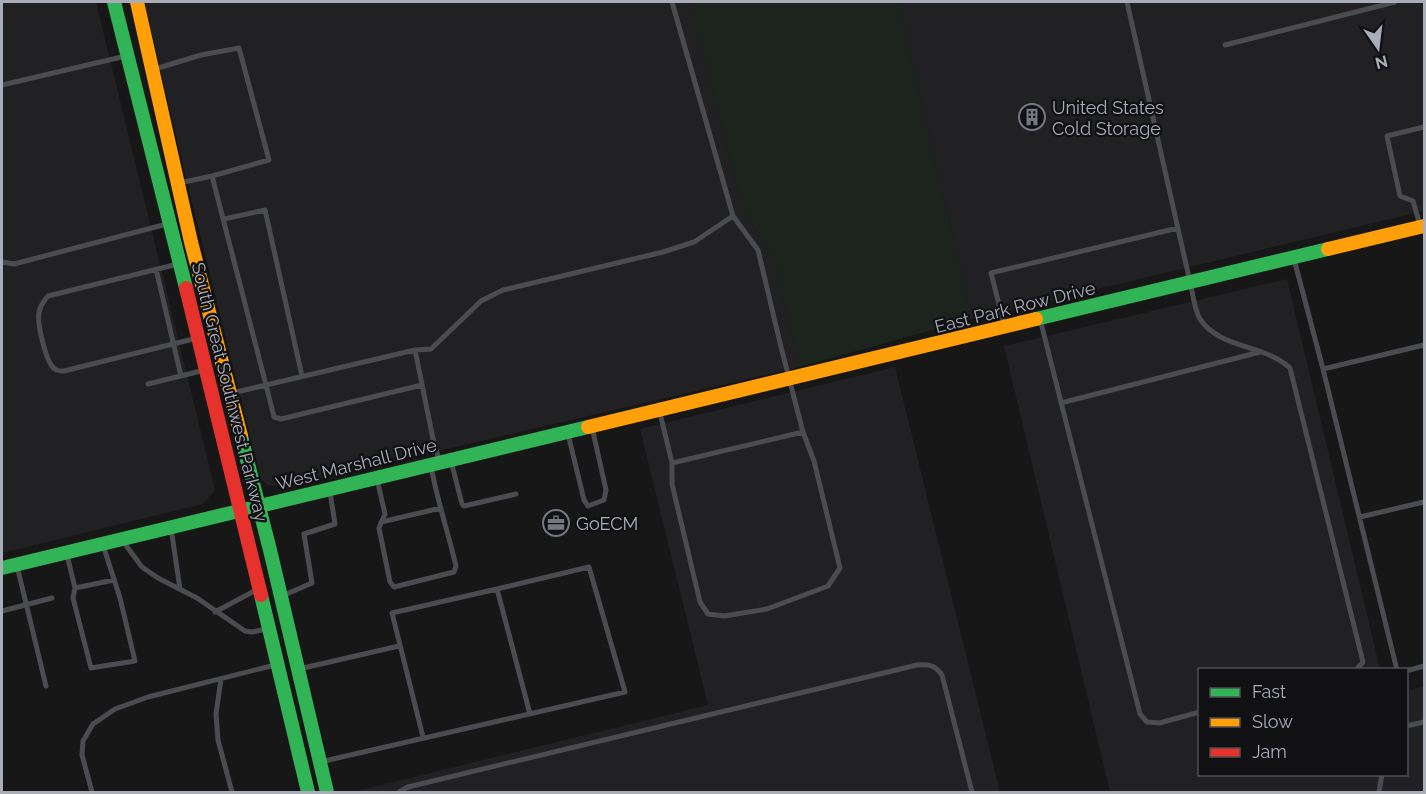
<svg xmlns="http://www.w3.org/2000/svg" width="1426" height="794" font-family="Raleway,sans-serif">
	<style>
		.built { fill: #212123 }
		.green { fill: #1d241e }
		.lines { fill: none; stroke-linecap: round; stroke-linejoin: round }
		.lane { stroke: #4b4c50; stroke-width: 5 }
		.fast { stroke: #30b455; stroke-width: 14 }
		.slow { stroke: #ff9f0a; stroke-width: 14 }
		.jam { stroke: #e5322d; stroke-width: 14 }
		.labels { text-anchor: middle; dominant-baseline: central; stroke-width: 4.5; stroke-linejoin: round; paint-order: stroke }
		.poi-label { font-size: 18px; fill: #a8adb8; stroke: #111113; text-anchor: start }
		.street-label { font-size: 18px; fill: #a8adb8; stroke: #111113 }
	</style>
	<rect width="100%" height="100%" fill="#171717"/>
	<path class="built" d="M2,2H96L215,490L203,504L2,553Z
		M144,2H689L742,206L775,263L799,367L284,487L268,485L261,479L190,194Z
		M898,2H1424V211L972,319Z
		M1287,279L1380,669L1200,670V774H1406L1407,691L1424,686V792H1110L1004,346Z
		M895,367L1000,792H353L708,705L640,429Z"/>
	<path class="green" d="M689,2H898L972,319L799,367L775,263L742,206Z"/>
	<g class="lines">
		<path class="lane" d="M672,2L733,216
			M1127,2L1190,282C1193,293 1194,309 1200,319C1220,349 1264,344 1290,368L1363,662L1356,670
			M1225,45L1395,2
			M155,69L201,55L239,48L269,160L212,176L179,183
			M2,85L126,56
			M212,176L266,385L232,393
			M224,219L265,210L302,376
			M1420,225L1413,201L1400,196L1387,136L1424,127
			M1294,259L1323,369L1424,345
			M2,262L14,264L167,224
			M178,264L48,296C44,301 40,305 39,313C37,323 46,364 55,369C57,371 61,371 64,371L197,338
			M156,269L181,376
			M1040,319L1140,714L1147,722L1159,723L1200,712
			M1004,324L991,273L1178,228
			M415,350L433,439L439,460
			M1323,369L1397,670
			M148,384L205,370
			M422,385L281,419L274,417L266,385L415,350L431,349L481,301L503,290L663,252L694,242L733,216L758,250L781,347L803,432L672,463L660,413
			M1061,403L1260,352
			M568,434L584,500L588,506L604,500L606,490L592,427
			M451,461L462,504L464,506L516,494
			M672,463V484L700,602L708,614L724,616L767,609L828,586L840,568L814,461L803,432
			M377,479L385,514L379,528L390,582L394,587L454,572L456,566C448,532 437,500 431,466
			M1360,517L1424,502
			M381,522L441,508
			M171,528L180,589
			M122,540L142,567L158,578L197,598L245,631L252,632L267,629
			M67,555L75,588L114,580
			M17,566L46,686
			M75,588L73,598L91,668L135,661L120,598L103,545
			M282,596L312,583L304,534L335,524L330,492
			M2,611L52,598
			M215,612L258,589
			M299,669L399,646
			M1406,671L1424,666
			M221,679L216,714L218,740L232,792
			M1406,726L1424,722
			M423,737L392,613L497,589L530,714
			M320,762L625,692L589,567L497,589
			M92,792L82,755L83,741L93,724L115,709L148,697L275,665
			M399,792L408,787L917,665C929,664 935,665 942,675L972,792
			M1379,792L1382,774"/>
		<path class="fast" d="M114,2L186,288
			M1036,319L1328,249
			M241,436L270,550L327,792
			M2,568L588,427
			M261,595L308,792"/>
		<path class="slow" d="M137,2L191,242L241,436
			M1328,249L1424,226
			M588,427L1036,319"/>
		<path class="jam" d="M186,288L261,595"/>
	</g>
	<defs>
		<symbol id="building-ring" viewBox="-11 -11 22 22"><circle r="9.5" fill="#111113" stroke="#757880" stroke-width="1.5"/><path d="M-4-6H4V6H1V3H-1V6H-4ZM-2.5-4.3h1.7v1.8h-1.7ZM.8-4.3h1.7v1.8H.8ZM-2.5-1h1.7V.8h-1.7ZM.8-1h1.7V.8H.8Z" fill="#757880"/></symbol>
		<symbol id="office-ring" viewBox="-11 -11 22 22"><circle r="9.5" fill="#111113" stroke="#757880" stroke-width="1.5"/><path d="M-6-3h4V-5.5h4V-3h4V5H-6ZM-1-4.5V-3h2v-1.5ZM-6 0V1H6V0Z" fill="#757880"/></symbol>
	</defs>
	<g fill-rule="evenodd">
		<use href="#building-ring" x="1017" y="102" width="30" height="30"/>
		<use href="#office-ring" x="541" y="508" width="30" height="30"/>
	</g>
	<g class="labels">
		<g class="poi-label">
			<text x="1052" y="107">United States<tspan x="1052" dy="21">Cold Storage</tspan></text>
			<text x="576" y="523">GoECM</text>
		</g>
		<g class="street-label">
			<text transform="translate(1015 307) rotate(-14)">East Park Row Drive</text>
			<text transform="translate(230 392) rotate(76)">South Great Southwest Parkway</text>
			<text transform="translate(356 464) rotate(-14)">West Marshall Drive</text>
		</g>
	</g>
	<rect width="1426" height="794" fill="none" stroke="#a8adb8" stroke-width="6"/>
	<rect x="1198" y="668" width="210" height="108" fill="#111113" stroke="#4d4f55" stroke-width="1.5"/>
	<rect x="1210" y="688" width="30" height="9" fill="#30b455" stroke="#4d4f55" stroke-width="1.5"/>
	<text x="1252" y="698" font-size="18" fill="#a8adb8">Fast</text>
	<rect x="1210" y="718" width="30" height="9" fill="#ff9f0a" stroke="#4d4f55" stroke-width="1.5"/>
	<text x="1252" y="728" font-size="18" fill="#a8adb8">Slow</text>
	<rect x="1210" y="748" width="30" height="9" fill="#e5322d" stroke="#4d4f55" stroke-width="1.5"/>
	<text x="1252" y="758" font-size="18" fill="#a8adb8">Jam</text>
	<g transform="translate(1378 48) rotate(166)" stroke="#111113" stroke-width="4.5" paint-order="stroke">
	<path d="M0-4.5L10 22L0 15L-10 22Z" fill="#a8adb8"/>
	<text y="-9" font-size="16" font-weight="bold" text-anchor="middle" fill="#a8adb8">N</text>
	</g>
</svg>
